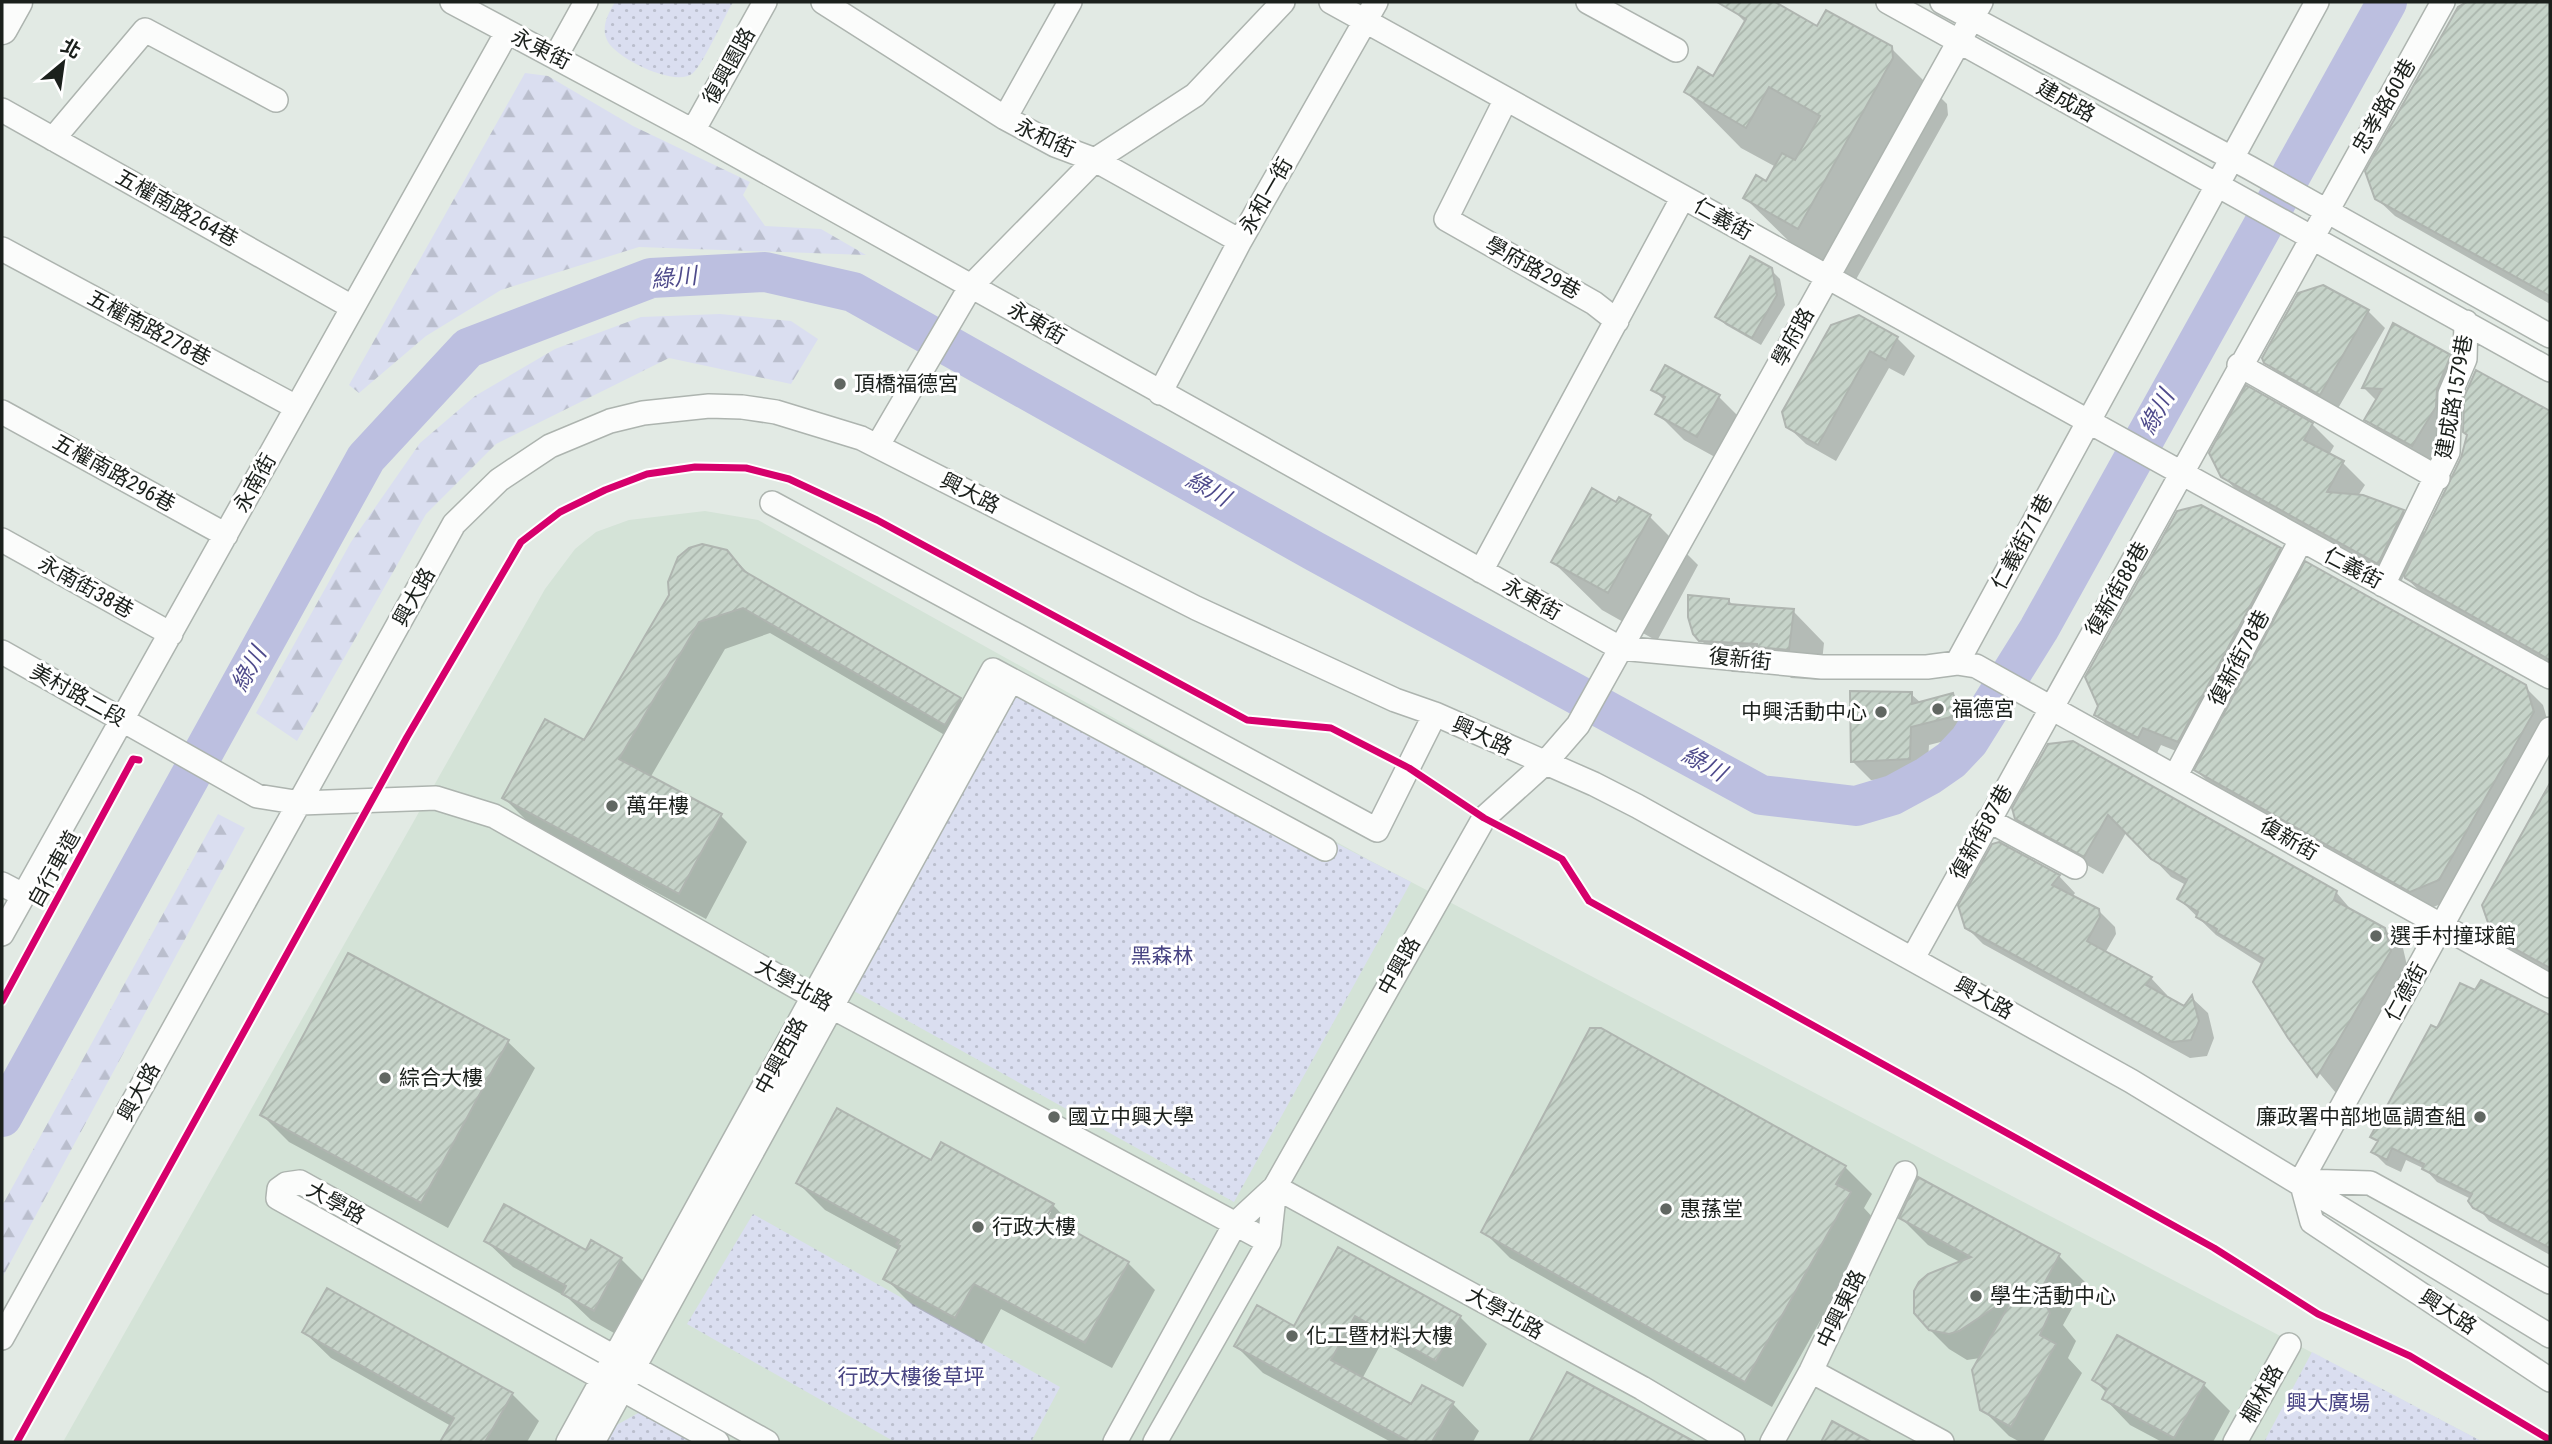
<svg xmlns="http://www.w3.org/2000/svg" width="2552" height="1444" font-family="'Roboto Condensed','Noto Sans TC',sans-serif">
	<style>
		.built { fill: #d4e3d7 }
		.forest { fill: url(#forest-firs) }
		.park { fill: url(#park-dots) }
		.shadow { fill: #0003; fill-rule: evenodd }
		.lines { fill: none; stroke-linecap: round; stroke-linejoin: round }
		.river { stroke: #bcbfe0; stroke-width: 40 }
		.building { fill: url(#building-hatch); stroke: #afb5b0; stroke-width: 2 }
		.minor-casing { stroke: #adb4af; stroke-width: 26 }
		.major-casing { stroke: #adb4af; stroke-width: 33 }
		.minor { stroke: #fbfcfb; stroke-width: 23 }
		.major { stroke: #fbfcfb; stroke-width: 30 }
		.cycleway-casing { stroke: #fff; stroke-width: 11 }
		.cycleway { stroke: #d6006c; stroke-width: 7 }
		.poi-dot { fill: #616762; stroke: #fff; stroke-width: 2.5 }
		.labels { text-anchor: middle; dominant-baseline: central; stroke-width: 6; stroke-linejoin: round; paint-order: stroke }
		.street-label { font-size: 21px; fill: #1b201c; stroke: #fff }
		.poi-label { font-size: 21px; fill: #1b201c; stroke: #fff; text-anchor: start }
		.park-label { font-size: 21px; fill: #484483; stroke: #fff }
		.water-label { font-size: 23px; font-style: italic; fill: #4f4b8b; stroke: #fff }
	</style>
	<defs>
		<pattern id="forest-firs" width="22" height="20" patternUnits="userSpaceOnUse" patternTransform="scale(1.75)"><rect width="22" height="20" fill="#dadef0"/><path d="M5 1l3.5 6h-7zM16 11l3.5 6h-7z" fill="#babecd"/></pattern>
		<pattern id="park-dots" width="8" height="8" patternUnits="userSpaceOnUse" patternTransform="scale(1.75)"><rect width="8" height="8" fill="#dadef0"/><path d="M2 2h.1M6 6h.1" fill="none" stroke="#babecd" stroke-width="1.8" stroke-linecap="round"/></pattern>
		<pattern id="building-hatch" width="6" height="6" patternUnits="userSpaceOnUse" patternTransform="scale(1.75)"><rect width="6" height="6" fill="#c6d3c9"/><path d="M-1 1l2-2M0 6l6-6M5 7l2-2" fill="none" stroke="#aab5ac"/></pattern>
	</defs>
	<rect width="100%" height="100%" fill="#e2eae4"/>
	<path class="built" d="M705,511L758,520L1369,860L2483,1442H63L545,589L575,549L596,532L629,520Z"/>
	<path class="forest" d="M525,73L548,76L633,126L750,182L743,195L765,226L821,229L866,255L639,247L501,290L426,336L359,393L349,385Z
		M720,314L791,321L818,339L791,384L669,358L496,444L426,514L297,741L256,713L351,542L420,443L475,396L555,349L641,317Z
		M218,814L245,828L2,1278V1206Z"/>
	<path class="park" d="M615,2H733C724,17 704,63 693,73C676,88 618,59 608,42C600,28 608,14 615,2Z
		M1023,681L1411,882L1234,1202L854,991Z
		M753,1214L1060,1387L1031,1442H895L687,1324Z
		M2312,1352L2483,1442H2264Z
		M649,1407L713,1442H605L613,1427Z"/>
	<path class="shadow" d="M1737,2H1771L1818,28L1891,48L1947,104L1948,115L1854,283L1801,253L1745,198L1767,183L1776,167L1741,148L1686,92L1714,78L1746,23L1733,10Z
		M2471,2H2550V304L2395,216L2376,198L2459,8Z
		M1771,270L1780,279L1785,305L1761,345L1726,325L1717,317Z
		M2368,311L2385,328L2337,410L2283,380L2266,362Z
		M1859,317L1897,338L1915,356L1904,376L1889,368L1836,461L1806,444L1787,426Z
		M2450,357L2466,374L2451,424L2429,461L2383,436L2366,419L2377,401L2364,388Z
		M2476,372L2550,413V669L2430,601L2404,576L2400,584L2245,499L2223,476L2312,424L2334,446L2329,455L2343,463L2365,485L2358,496L2403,511L2427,535L2462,458L2469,436Z
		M1654,390L1719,397L1745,423L1724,462L1684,440L1658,414L1665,401Z
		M1617,504L1650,517L1698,565L1657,641L1602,610L1553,562Z
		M690,549L727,552L753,578L960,699L987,726L972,751L770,633L725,649L650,778L721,816L747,842L706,919L531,825L504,798L585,743L671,595L673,568Z
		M2280,550L2298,568L2196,759L2161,745L2156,755L2114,732L2096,714Z
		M1728,600L1734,606L1793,611L1824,643L1820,680L1791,678L1787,674L1732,672L1701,640Z
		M2525,687L2543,705L2550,729L2457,897L2429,909L2214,788L2196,770Z
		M1911,694L1921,703L1952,695L1970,713L1976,733L1929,745L1927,777L1871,780L1853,762Z
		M2049,746L2336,892L2353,912L2384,929L2403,948L2408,970L2336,1093L2289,1037L2263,965L2216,935L2179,899L2186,885L2171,877L2127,831L2103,874L2035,836L2017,818Z
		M2550,785V974L2510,951L2495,936L2484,905Z
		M1999,844L2059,876L2075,893L2072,897L2098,910L2115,927L2116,934L2105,953L2151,978L2167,995L2165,998L2185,1008L2192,998L2208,1013L2214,1038L2207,1056L2190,1058L1983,944L1966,927Z
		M349,955L508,1042L535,1068L448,1228L289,1142L262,1115Z
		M2548,1015L2550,1018V1255L2489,1221L2471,1199L2437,1182L2425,1169L2406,1160L2401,1172L2386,1165L2373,1152L2379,1143L2373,1137L2438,1031Z
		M932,1162L1053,1205L1079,1232L1077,1235L1128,1263L1155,1290L1112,1368L1001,1309L982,1344L912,1305L885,1278L900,1251L825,1210L798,1183ZM1047,1212H1051L1044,1225Z
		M1845,1167L1872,1194L1864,1208L1876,1221L1772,1407L1510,1258L1483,1231Z
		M1919,1180L2059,1256L2086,1283L2063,1325L2076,1341L2068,1358L2082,1373L2043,1442H2020L2009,1436L1982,1409L1980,1358L1967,1360L1949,1349L1922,1322L1914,1302L1962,1263L1928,1245L1901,1218Z
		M486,1241L587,1252L621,1259L648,1286L621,1337L591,1320L568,1298L513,1267Z
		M1339,1250L1460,1317L1487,1344L1463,1387L1382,1342L1362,1379L1412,1406L1453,1404L1479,1431L1473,1442H1391L1263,1373L1236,1346L1295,1328Z
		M304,1332L512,1394L539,1421L527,1442H442L451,1426L331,1358Z
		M1568,1375L1688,1440L1690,1442H1531Z
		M2094,1380L2204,1385L2230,1411L2213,1442H2162L2130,1425L2104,1398L2107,1393Z"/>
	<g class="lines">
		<path class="river" d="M2,1117L366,458L468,348L651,278L765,272L853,292L1314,551L1761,795L1856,806L1893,795L1928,776L1951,760L1969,741L2039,629L2387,2"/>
	</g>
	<path class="building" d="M1717,2H1775L1817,26L1826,10L1892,46L1893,58L1798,229L1743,198L1756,175L1766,181L1782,153L1795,160L1820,116L1769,87L1746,128L1684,92L1698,67L1713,76L1746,19Z
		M2467,2H2550V296L2375,199L2365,171L2458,7Z
		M1750,256L1772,268L1777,295L1752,338L1715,317Z
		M2323,285L2369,310L2320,395L2264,363L2262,358L2298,293Z
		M1859,315L1898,337L1886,360L1870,351L1818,445L1786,427L1782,412L1831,325Z
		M2393,323L2451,355L2437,389L2436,407L2412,446L2364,420L2382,389L2362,388Z
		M1665,365L1720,395L1697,437L1655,414L1665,397L1651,390Z
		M2476,370L2550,411V660L2405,578L2404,575L2461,458L2467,435L2463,432L2464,397Z
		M2246,385L2313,423L2304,440L2344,461L2327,492L2363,495L2404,510L2378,564L2221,477L2209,453Z
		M1592,488L1616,502L1619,497L1651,515L1608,593L1551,562Z
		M2201,505L2281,548L2178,742L2143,728L2138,738L2094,715L2098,706L2085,677L2177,511Z
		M702,544L727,550L744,571L961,698L945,725L743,608L699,622L619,759L722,814L679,894L502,798L545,719L584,740L669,595L668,582L678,557L689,548Z
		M2305,561L2526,685L2534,712L2439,880L2410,892L2194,770Z
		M1688,595L1729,599V604L1794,609L1789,650L1757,647V644L1699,641L1693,634L1688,617Z
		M1850,691L1912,692V704L1953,693L1959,715L1911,727L1910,759L1851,762Z
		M2073,741L2337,891L2334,900L2385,928L2391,951L2317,1077L2288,1038L2253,982L2264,959L2216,932L2217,929L2196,917L2198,912L2177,899L2187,880L2151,859L2108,815L2084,857L2015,819L2012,808L2048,744Z
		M2550,783V968L2493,937L2482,905Z
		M1999,842L2060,875L2052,885L2099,909L2100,917L2087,941L2152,977L2146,985L2184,1006L2192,995L2199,1021L2191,1040L2172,1042L1965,928L1958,905L1992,844Z
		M348,953L509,1040L421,1203L260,1115Z
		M2481,980L2550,1015V1248L2473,1208L2468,1201L2472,1194L2422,1169L2424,1164L2392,1148L2387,1160L2371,1152L2378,1141L2370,1137L2431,1025L2437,1028L2460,983L2475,990Z
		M1590,1028H1601L1846,1166L1836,1184L1851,1192L1745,1382L1481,1232Z
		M837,1108L931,1160L941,1142L1054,1204L1047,1216L1129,1262L1085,1343L974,1284L955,1318L883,1279L900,1246L896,1244L899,1240L796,1183Z
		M1918,1177L2060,1254L2035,1301L2047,1307L2050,1313L2040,1335L2056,1344L2011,1427L1980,1410L1972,1370L2015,1294L1959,1331L1949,1334L1929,1330L1914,1313V1291L1919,1282L1928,1274L1971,1257L1899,1218Z
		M504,1204L586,1250L591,1240L622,1258L594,1311L562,1294L566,1286L484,1241Z
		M1338,1247L1461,1316L1436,1361L1355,1316L1331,1360L1411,1404L1422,1385L1454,1402L1432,1442H1410L1234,1346L1257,1305L1294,1326Z
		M327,1288L513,1393L485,1442H440L454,1418L302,1332Z
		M2117,1335L2205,1383L2174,1438L2102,1399L2107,1389L2092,1380Z
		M1567,1372L1695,1442H1529Z
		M1832,1421L1871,1442H1821Z"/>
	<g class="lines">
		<defs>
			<path id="minor" d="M452,2L693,131L1620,648L1822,667H1927L1957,663L1976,666L2550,986
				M823,2L1005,118L1055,145L1095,160L1240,241
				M1331,2L2550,677
				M1588,2L1676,50
				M1888,2L2550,370
				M1942,2L2250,168L2550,336
				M556,56L586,2
				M1506,99L1446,219L1594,303L1617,321
				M2,110L352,307
				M1005,118L1070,2
				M693,131L765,2
				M53,139L145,30L276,100
				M2,249L296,407
				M2239,365L2438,478
				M1160,393L1240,241L1376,2
				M2,412L226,535
				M878,445L971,286L1095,160L1195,95L1283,2
				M772,503L1377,830L1435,714
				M2,540L171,634
				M1481,571L1683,197
				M2383,585L2448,452L2450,394L2465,359L2466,322
				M2,652L257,796L301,803L436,798L494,816L832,1007L1269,1242
				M1957,663L2317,2
				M2176,775L2301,540
				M1988,820L2075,867
				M2,884L23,895
				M2,934L507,32
				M1913,958L2443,2
				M2301,1181L2550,729
				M2301,1181L2312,1222L2550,1380
				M2301,1181L2370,1183L2550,1282
				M1275,1187L1642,1388L1733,1442
				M2,1338L454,524L499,480L550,446L610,421L643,413L709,406L742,407L776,412L861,438L1196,608L1395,700L1435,714L1594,784L1637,806L2131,1081L2550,1336
				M1811,1371L1942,1442
				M568,1442L993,670L1325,849
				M593,1442L1011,680
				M717,1442L278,1198L279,1189L286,1184L300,1182L767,1442
				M1115,1442L1235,1224L1275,1187L1484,818L1545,763L1578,725L1981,2
				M1155,1442L1269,1242L1275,1187
				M1772,1442L1811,1371L1905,1173
				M2235,1442L2289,1345"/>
			<path id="major" d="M2,29L17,2"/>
		</defs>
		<use href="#minor" class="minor-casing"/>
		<use href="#major" class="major-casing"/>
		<use href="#minor" class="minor"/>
		<use href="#major" class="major"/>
		<defs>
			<path id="cycleway" d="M2,1001L133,759L139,760
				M17,1442L407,737L521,542L560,512L605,490L647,474L695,467L746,468L789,479L877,520L1247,720L1331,728L1409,768L1484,818L1562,859L1589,901L2214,1248L2318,1314L2410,1356L2550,1440"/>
		</defs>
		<use href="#cycleway" class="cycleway-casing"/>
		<use href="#cycleway" class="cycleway"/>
	</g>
	<g class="poi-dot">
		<circle cx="840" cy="384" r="7"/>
		<circle cx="1938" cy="709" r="7"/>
		<circle cx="1881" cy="712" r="7"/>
		<circle cx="612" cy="806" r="7"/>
		<circle cx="2376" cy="936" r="7"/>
		<circle cx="385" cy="1078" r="7"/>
		<circle cx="1054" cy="1117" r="7"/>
		<circle cx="2480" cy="1117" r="7"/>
		<circle cx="1666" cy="1209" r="7"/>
		<circle cx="978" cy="1227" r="7"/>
		<circle cx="1976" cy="1296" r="7"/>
		<circle cx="1292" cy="1336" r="7"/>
	</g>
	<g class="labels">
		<g class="street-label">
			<text transform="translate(541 49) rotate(27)">永東街</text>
			<text transform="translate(729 66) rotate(-61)">復興園路</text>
			<text transform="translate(2066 101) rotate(29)">建成路</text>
			<text transform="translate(2384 106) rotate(-60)">忠孝路60巷</text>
			<text transform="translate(1045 138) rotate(25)">永和街</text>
			<text transform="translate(1266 196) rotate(-60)">永和一街</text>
			<text transform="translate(177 208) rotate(29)">五權南路264巷</text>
			<text transform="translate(1723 219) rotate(29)">仁義街</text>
			<text transform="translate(1533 268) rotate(29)">學府路29巷</text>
			<text transform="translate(1037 323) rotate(30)">永東街</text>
			<text transform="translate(149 328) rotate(28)">五權南路278巷</text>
			<text transform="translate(1793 337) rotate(-61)">學府路</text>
			<text transform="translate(2454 397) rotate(-80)">建成路1579巷</text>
			<text transform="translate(114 473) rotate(29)">五權南路296巷</text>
			<text transform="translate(255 483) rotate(-61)">永南街</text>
			<text transform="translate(970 493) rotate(27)">興大路</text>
			<text transform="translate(2022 542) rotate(-62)">仁義街71巷</text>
			<text transform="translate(2353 568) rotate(28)">仁義街</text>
			<text transform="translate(86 587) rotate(29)">永南街38巷</text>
			<text transform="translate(2117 589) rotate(-60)">復新街88巷</text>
			<text transform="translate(414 597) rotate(-61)">興大路</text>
			<text transform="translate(1532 599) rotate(29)">永東街</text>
			<text transform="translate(2239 658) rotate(-62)">復新街78巷</text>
			<text transform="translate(1740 659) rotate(6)">復新街</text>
			<text transform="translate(78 695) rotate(29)">美村路二段</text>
			<text transform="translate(1482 736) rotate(24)">興大路</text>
			<text transform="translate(1981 832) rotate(-61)">復新街87巷</text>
			<text transform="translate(2289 839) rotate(30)">復新街</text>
			<text transform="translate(54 869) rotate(-61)">自行車道</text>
			<text transform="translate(1399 966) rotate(-61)">中興路</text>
			<text transform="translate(794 985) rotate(29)">大學北路</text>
			<text transform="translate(2406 992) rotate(-61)">仁德街</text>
			<text transform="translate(1984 998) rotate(29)">興大路</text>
			<text transform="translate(781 1056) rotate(-61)">中興西路</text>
			<text transform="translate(139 1092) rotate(-61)">興大路</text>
			<text transform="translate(336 1203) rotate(29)">大學路</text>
			<text transform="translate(1841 1309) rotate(-64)">中興東路</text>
			<text transform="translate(2448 1312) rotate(33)">興大路</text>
			<text transform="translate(1505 1313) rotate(29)">大學北路</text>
			<text transform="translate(2262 1394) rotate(-61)">椰林路</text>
		</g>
		<g class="poi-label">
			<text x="854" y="384">頂橋福德宮</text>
			<text x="1952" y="709">福德宮</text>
			<text x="1867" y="712" text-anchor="end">中興活動中心</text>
			<text x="626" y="806">萬年樓</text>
			<text x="2390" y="936">選手村撞球館</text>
			<text x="399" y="1078">綜合大樓</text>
			<text x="1068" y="1117">國立中興大學</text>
			<text x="2466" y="1117" text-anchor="end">廉政署中部地區調查組</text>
			<text x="1680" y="1209">惠蓀堂</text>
			<text x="992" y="1227">行政大樓</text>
			<text x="1990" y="1296">學生活動中心</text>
			<text x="1306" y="1336">化工暨材料大樓</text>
		</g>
		<g class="park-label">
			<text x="1162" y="956">黑森林</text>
			<text x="911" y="1377">行政大樓後草坪</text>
			<text x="2328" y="1403">興大廣場</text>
		</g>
		<g class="water-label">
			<text transform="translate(674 278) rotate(-6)">綠川</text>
			<text transform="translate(2157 412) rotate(-61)">綠川</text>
			<text transform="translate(1208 489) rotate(29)">綠川</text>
			<text transform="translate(249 669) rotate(-61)">綠川</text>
			<text transform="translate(1704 764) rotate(29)">綠川</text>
		</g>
	</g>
	<rect width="2552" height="1444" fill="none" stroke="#1b201c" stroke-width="7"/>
	<g transform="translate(63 63) rotate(29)" stroke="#ffffff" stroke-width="5" paint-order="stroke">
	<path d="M0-5L12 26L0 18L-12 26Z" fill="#1b201c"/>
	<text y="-10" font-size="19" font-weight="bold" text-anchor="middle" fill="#1b201c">北</text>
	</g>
</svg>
